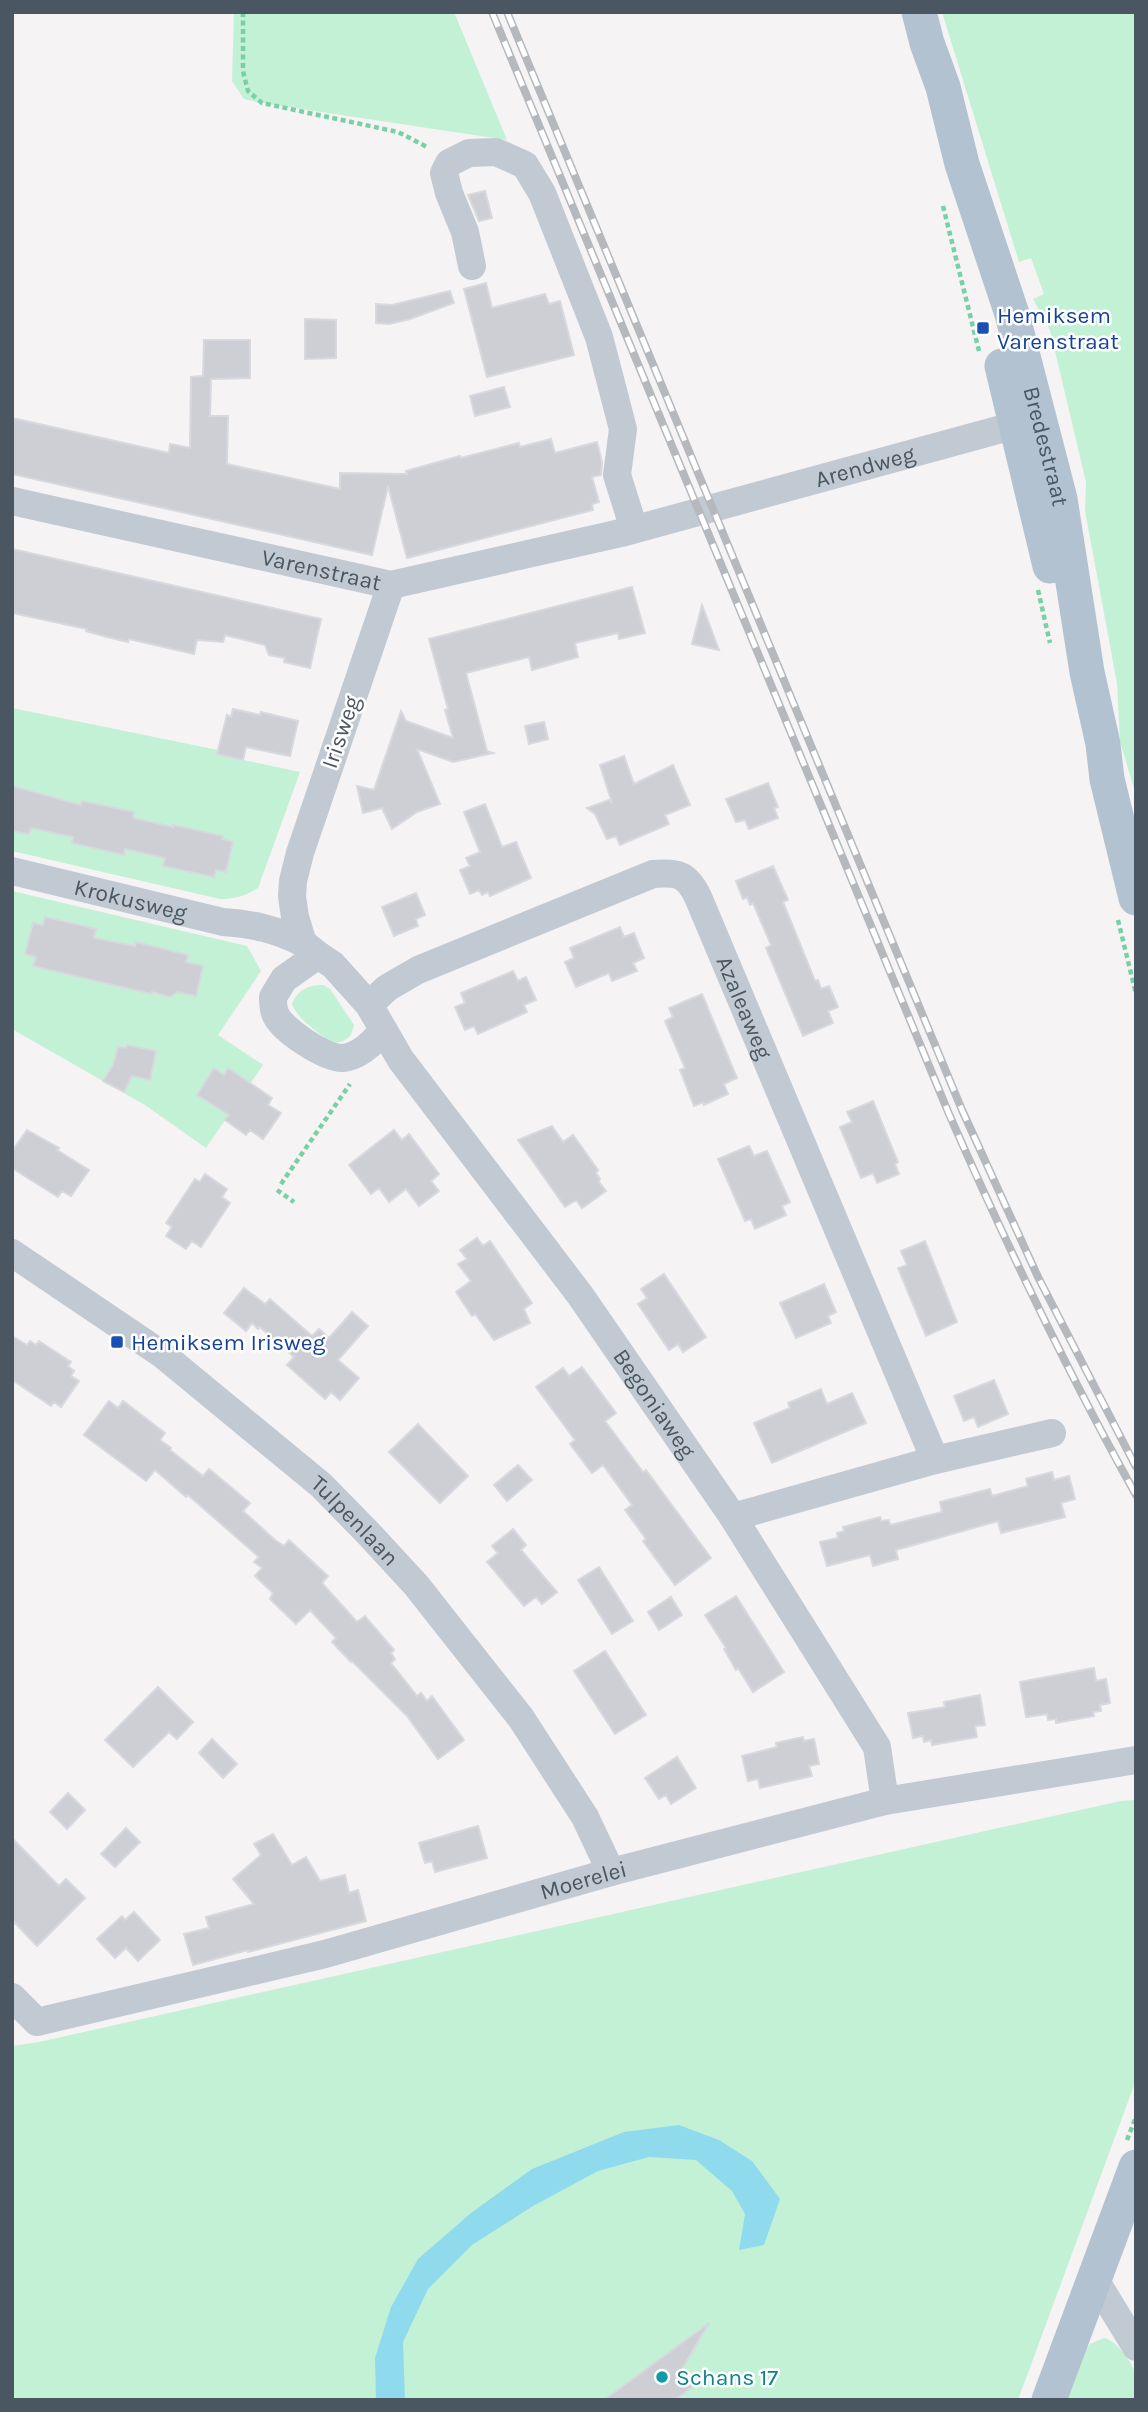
<svg xmlns="http://www.w3.org/2000/svg" width="1148" height="2412" font-family="Karla,sans-serif">
	<style>
		.green { fill: #c3f1d5; fill-rule: evenodd }
		.water { fill: #90daee }
		.building { fill: #cdcfd5; stroke: #d7d9de; stroke-width: 2 }
		.lines { fill: none; stroke-linecap: round; stroke-linejoin: round }
		.path { stroke: #7ad0a6; stroke-width: 4.5; stroke-dasharray: 5 3.5; stroke-linecap: butt }
		.minor { stroke: #c1cad2; stroke-width: 28 }
		.major { stroke: #b3c2d1; stroke-width: 35 }
		.rail-casing { stroke: #b5b8bd; stroke-width: 8 }
		.rail { stroke: #fff; stroke-width: 5; stroke-dasharray: 16; stroke-linecap: butt }
		.transit-dot { fill: #1a4fb4; stroke: #fff; stroke-width: 2.5 }
		.culture-dot { fill: #0f9aa8; stroke: #fff; stroke-width: 2.5 }
		.labels { text-anchor: middle; dominant-baseline: central; stroke-width: 5; stroke-linejoin: round; paint-order: stroke }
		.transit-label { font-size: 23px; fill: #164399; stroke: #fff; text-anchor: start }
		.street-label { font-size: 23px; fill: #4a5661; stroke: #fff }
		.culture-label { font-size: 23px; fill: #0d838f; stroke: #fff; text-anchor: start }
	</style>
	<rect width="100%" height="100%" fill="#f5f3f3"/>
	<path class="green" d="M234,12H454L507,140L262,103L244,99L232,81Z
		M942,12H1136V796L1120,741L1117,683L1085,511L1086,482L1050,330L1033,299L1044,294L1031,258L1019,262Z
		M12,708L218,750L243,760L300,772L258,888C245,896 235,899 220,899L12,851V831L29,834L31,828L42,830L38,792L12,786ZM82,801L133,812V818L144,821L124,854L72,843L74,835L71,802L81,805ZM174,825L222,836V839L233,842L226,872L216,870L214,877L163,866Z
		M12,891L247,946L261,971L218,1035L263,1065L206,1148L145,1105L12,1029ZM45,917L96,929L94,938L34,966L36,957L25,954L33,924L43,925ZM137,942L187,955L186,962L203,966L196,996L178,992L170,997L116,986L124,948L134,950Z
		M323,985L330,989L354,1025L351,1035C347,1039 342,1043 336,1042C323,1039 295,1016 292,1004C298,989 309,985 323,985Z
		M1136,1800V2080L1018,2400H12V2046L39,2042L1003,1827L1121,1801Z
		M1104,2338C1116,2340 1134,2364 1136,2376C1137,2384 1136,2392 1136,2400H1066L1085,2351L1090,2344Z"/>
	<path class="water" d="M679,2125L719,2140L752,2161L780,2199L764,2245L739,2250L745,2214L732,2191L696,2160L649,2157L598,2171L533,2206L472,2245L428,2289L403,2342L405,2400H376L375,2358L391,2307L418,2259L471,2213L532,2169L624,2132Z"/>
	<path class="building" d="M485,191L492,218L479,221L468,195Z
		M486,283L492,308L545,294L549,304L560,301L574,355L487,377L464,289Z
		M450,291L454,303L410,319L389,324L376,323V304L392,305Z
		M305,319L336,320V358L305,359Z
		M204,340H250V378L211,379L210,416H228L227,464L340,489V473L407,474L406,471L460,456L461,458L519,443L520,447L551,439L555,453L597,442L602,462L601,475L592,477L599,502L592,504L593,510L407,558L388,486L372,555L12,474V418L169,453L170,444L190,448L191,377L203,376Z
		M504,387L510,407L475,416L470,396Z
		M12,549L321,619L310,668L284,662L285,658L269,655L265,645L225,635L223,642L197,640L194,654L129,639L128,642L107,637L86,631L87,629L12,613Z
		M632,587L645,633L619,639L618,633L575,643L578,657L532,670L529,657L466,673L487,751L493,753L453,762L417,749L440,804L417,812L392,829L382,808L363,813L357,786L374,790L401,711L406,721L453,738L445,710L448,709L429,639Z
		M702,605L719,650L692,644Z
		M233,709L260,715L261,712L298,721L290,756L246,747L243,760L217,754L227,715L231,717Z
		M544,722L548,739L529,744L525,726Z
		M624,756L634,784L673,765L690,805L665,815L669,824L620,845L616,836L607,839L595,814L587,808L609,800L612,803L600,765Z
		M768,783L778,807L774,808L778,818L749,829L745,820L736,822L726,799Z
		M12,786L81,805L82,801L134,812L133,818L173,827V825L223,836L222,839L233,842L226,872L216,870L214,877L163,866L165,858L125,849L124,855L72,843L73,837L31,828L29,834L12,831Z
		M485,804L502,847L516,842L531,878L490,896L488,892L482,895L479,890L470,894L460,870L470,866L466,858L480,852L464,812Z
		M773,866L788,900L783,902L815,981L818,980L821,989L829,986L838,1007L828,1011L833,1023L803,1036L766,948L771,945L753,903L750,905L747,897L743,899L736,881Z
		M416,893L425,915L416,919L418,926L394,936L382,907Z
		M45,917L96,929L94,938L135,946L136,942L188,955L186,962L203,966L196,996L178,992L170,997L152,992V994L33,966L36,957L25,954L33,923L43,925Z
		M620,927L624,937L634,933L644,958L633,963L637,971L612,981L609,973L576,987L565,962L574,958L570,948Z
		M513,971L518,981L526,977L536,1000L524,1005L527,1012L478,1034L474,1026L465,1030L455,1007L465,1003L461,993Z
		M702,994L737,1078L724,1084L728,1094L704,1105L703,1102L694,1106L680,1070L685,1068L665,1021L673,1017L669,1008Z
		M127,1045L156,1051L150,1080L132,1076L124,1092L103,1081L113,1065L118,1047L126,1048Z
		M214,1068L224,1075L228,1068L272,1098L268,1105L281,1113L263,1139L250,1130L246,1135L225,1120L229,1115L197,1095Z
		M873,1101L898,1162L895,1164L899,1174L877,1183L873,1173L861,1178L840,1127L852,1122L847,1112Z
		M552,1126L563,1142L573,1135L598,1170L596,1173L600,1179L599,1182L606,1191L582,1208L576,1200L565,1207L518,1140Z
		M27,1130L59,1148L57,1150L89,1170L71,1196L62,1191L58,1197L12,1168V1151Z
		M394,1130L402,1140L409,1134L439,1174L431,1181L439,1191L419,1206L406,1189L389,1202L379,1188L371,1194L349,1165Z
		M749,1146L754,1156L767,1151L790,1202L782,1206L786,1215L755,1229L751,1219L745,1221L718,1159Z
		M205,1174L227,1189L222,1197L230,1203L201,1247L192,1241L186,1249L166,1236L172,1227L166,1223L195,1179L200,1182Z
		M477,1238L483,1246L490,1241L532,1303L524,1309L530,1323L494,1340L475,1314L472,1316L456,1292L471,1281L458,1264L467,1259L460,1250Z
		M925,1241L957,1322L926,1336L898,1268L907,1265L901,1251Z
		M664,1274L706,1337L683,1352L678,1344L669,1350L638,1304L647,1298L641,1289Z
		M824,1284L836,1312L828,1316L831,1323L796,1338L780,1303Z
		M244,1288L265,1304L270,1299L312,1336L319,1329L329,1338L352,1312L368,1326L338,1360L359,1378L340,1400L331,1392L325,1399L287,1365L294,1357L260,1327L258,1329L252,1323L246,1331L224,1313Z
		M12,1336L27,1345L30,1341L36,1345L39,1341L71,1362L68,1366L74,1371L71,1376L79,1381L61,1407L54,1402L51,1406L12,1380Z
		M582,1367L616,1413L605,1421L643,1472L646,1470L711,1558L675,1585L643,1541L646,1539L625,1510L632,1505L603,1465L592,1473L570,1444L575,1440L536,1387L563,1368L569,1376Z
		M994,1380L1008,1414L978,1427L974,1417L964,1421L954,1396Z
		M821,1389L827,1404L852,1393L866,1423L772,1463L754,1423L790,1408L788,1403Z
		M109,1401L118,1408L123,1401L165,1433L160,1440L171,1448L170,1450L203,1476L209,1469L250,1503L243,1511L275,1540L284,1546L289,1540L328,1576L322,1583L357,1622L365,1616L394,1650L391,1653L395,1659L391,1663L417,1696L421,1693L427,1701L432,1696L464,1740L438,1759L407,1716L352,1661L351,1662L332,1642L336,1638L310,1610L296,1624L270,1599L273,1593L255,1576L262,1568L254,1562L259,1557L188,1495L186,1497L155,1470L146,1481L84,1435Z
		M418,1424L468,1476L440,1503L389,1452Z
		M518,1465L532,1480L507,1501L494,1485Z
		M1052,1472L1054,1480L1069,1476L1075,1499L1061,1503L1065,1517L1001,1533L998,1521L896,1550L898,1559L873,1566L870,1555L827,1566L820,1542L838,1538L837,1533L844,1531L843,1527L880,1517L881,1521L889,1520L890,1525L942,1512L940,1502L990,1489L992,1496L1028,1486L1026,1479Z
		M513,1529L526,1545L521,1550L557,1592L542,1604L536,1597L524,1606L487,1562L498,1553L492,1546Z
		M599,1567L633,1621L612,1634L578,1580Z
		M736,1596L784,1672L753,1692L738,1668L736,1670L724,1649L726,1648L705,1615Z
		M671,1597L682,1615L659,1630L648,1612Z
		M605,1651L646,1715L615,1734L574,1671Z
		M1094,1668L1096,1681L1106,1679L1110,1703L1100,1705L1101,1711L1093,1712L1094,1716L1056,1723V1719L1048,1720L1047,1714L1026,1717L1020,1682Z
		M158,1687L193,1722L177,1739L169,1732L133,1767L105,1740Z
		M980,1695L985,1725L975,1726L977,1737L932,1745L931,1740L924,1742L923,1736L913,1738L908,1713L945,1707L944,1702Z
		M803,1737L804,1741L814,1739L819,1764L809,1766L812,1776L760,1788L758,1779L748,1781L742,1756L777,1747L776,1743Z
		M212,1739L237,1764L223,1778L199,1753Z
		M677,1757L696,1788L671,1804L666,1795L659,1799L645,1778Z
		M68,1793L85,1810L67,1829L50,1812Z
		M478,1826L487,1858L435,1872L432,1861L425,1863L419,1843Z
		M126,1828L140,1842L115,1867L101,1854Z
		M273,1834L292,1865L306,1857L320,1881L345,1875L349,1893L358,1890L366,1921L248,1952V1950L193,1965L184,1934L209,1928L206,1917L254,1904L233,1879L261,1855L254,1844Z
		M12,1838L59,1886L66,1879L85,1898L37,1946L12,1920Z
		M134,1912L160,1940L138,1961L126,1948L115,1958L97,1939L122,1916L125,1920Z
		M709,2323L682,2369L695,2385L675,2400H604Z"/>
	<g class="lines">
		<path class="path" d="M243,12V71L248,91L262,103L398,132L429,148
			M943,206L979,351
			M1038,590L1050,643
			M1118,920L1136,994
			M281,1184L350,1084
			M277,1190L294,1202
			M1127,2140L1136,2117"/>
		<g class="minor">
			<path d="M472,266L465,232L449,193L444,173L449,163L469,153L496,152L525,165L542,193L599,337L623,429L617,475L634,529"/>
			<path id="s1" d="M12,501L391,585L625,532L1016,425"/>
			<path id="s2" d="M391,585L300,853L293,881L292,896L295,917L303,943L318,955L333,965L369,1005L401,1060L580,1295L733,1517L877,1747L885,1801"/>
			<path id="s3" d="M12,871L223,922C252,924 276,929 303,943"/>
			<path d="M318,955L284,979L273,997C273,1002 273,1008 275,1013C280,1029 326,1059 343,1058C360,1056 373,1043 383,1030"/>
			<path id="s4" d="M369,1005L387,988L418,970L653,874C678,872 687,874 698,897L935,1460"/>
			<path id="s5" d="M12,1253L163,1355L321,1485L368,1533L416,1585L521,1718L585,1817L611,1872"/>
			<path d="M733,1517L935,1460L1052,1433"/>
			<path id="s6" d="M12,1997L37,2022L325,1954L611,1872L885,1801L1136,1760"/>
			<path d="M1094,2278L1136,2347"/>
		</g>
		<g class="major">
			<path id="s7" d="M919,12L927,43L943,87L962,164L1012,314L1060,499L1087,672L1103,744L1107,779L1136,898"/>
			<path d="M1002,366L1050,566"/>
			<path d="M1049,2400L1136,2167"/>
		</g>
		<defs>
			<path id="rail" d="M492,12L949,1114C1006,1244 1067,1371 1136,1495
				M507,12L962,1110L1038,1277L1136,1467"/>
		</defs>
		<use href="#rail" class="rail-casing"/>
		<use href="#rail" class="rail"/>
	</g>
	<g class="transit-dot">
		<rect x="976" y="321" width="14" height="14" rx="3.5"/>
		<rect x="110" y="1335" width="14" height="14" rx="3.5"/>
	</g>
	<circle class="culture-dot" cx="662" cy="2377" r="7"/>
	<g class="labels">
		<g class="transit-label">
			<text x="997" y="315">Hemiksem<tspan x="997" dy="26">Varenstraat</tspan></text>
			<text x="131" y="1342">Hemiksem Irisweg</text>
		</g>
		<g class="street-label">
			<text stroke="none"><textPath href="#s7" startOffset="453">Bredestraat</textPath></text>
			<text stroke="none"><textPath href="#s1" startOffset="877">Arendweg</textPath></text>
			<text stroke="none"><textPath href="#s1" startOffset="317">Varenstraat</textPath></text>
			<text transform="translate(341 732) rotate(-71)">Irisweg</text>
			<text stroke="none"><textPath href="#s3" startOffset="122">Krokusweg</textPath></text>
			<text stroke="none"><textPath href="#s4" startOffset="490">Azaleaweg</textPath></text>
			<text stroke="none"><textPath href="#s2" startOffset="957">Begoniaweg</textPath></text>
			<text stroke="none"><textPath href="#s5" startOffset="436">Tulpenlaan</textPath></text>
			<text stroke="none"><textPath href="#s6" startOffset="600">Moerelei</textPath></text>
		</g>
		<g class="culture-label">
			<text x="676" y="2377">Schans 17</text>
		</g>
	</g>
	<rect width="1148" height="2412" fill="none" stroke="#4a5661" stroke-width="28"/>
</svg>
